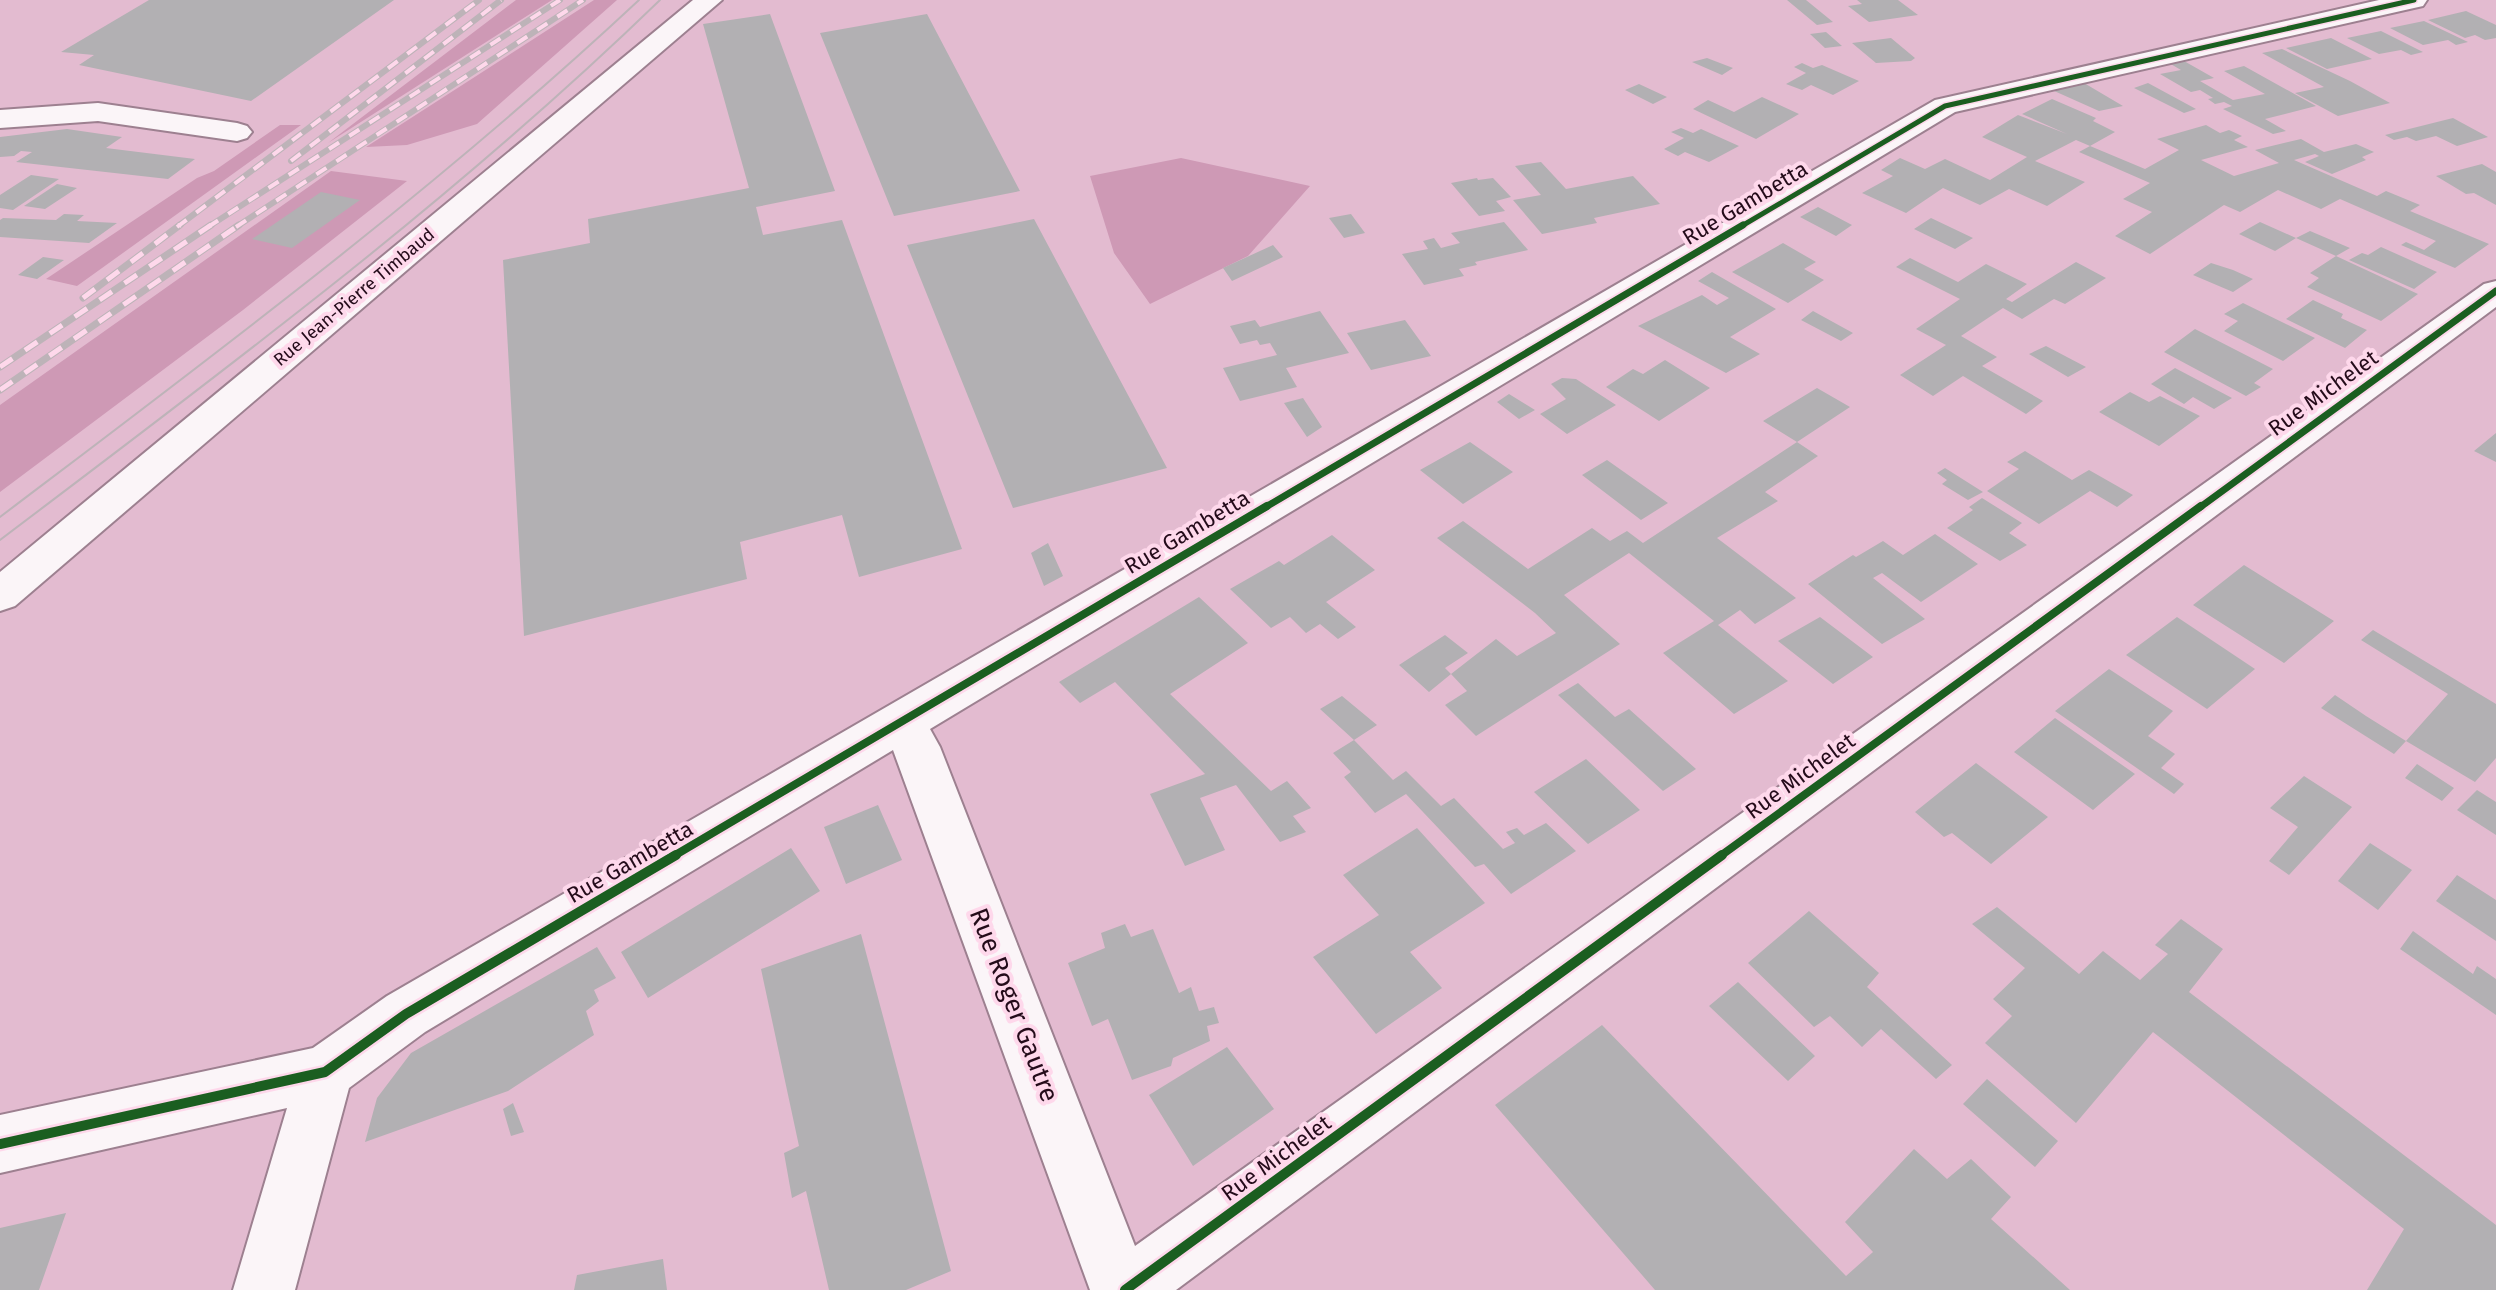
<svg xmlns="http://www.w3.org/2000/svg" width="2496" height="1290" font-family="'Fira Sans',sans-serif">
	<style>
		.green { fill: #ce99b5 }
		.building { fill: #b2b0b3 }
		.lines { fill: none; stroke-linecap: round; stroke-linejoin: round }
		.minor-casing { stroke: #9d8090; stroke-width: 4 }
		.minor { fill: #fbf5f8; fill-rule: evenodd }
		.tram { stroke: #bdb3b8; stroke-width: 2 }
		.rail-far1-casing { stroke: #bdb3b8; stroke-width: 6 }
		.rail-casing { stroke: #bdb3b8; stroke-width: 7 }
		.rail-far1 { stroke: #fed8eb; stroke-width: 4; stroke-dasharray: 12; stroke-linecap: butt }
		.rail { stroke: #fed8eb; stroke-width: 5; stroke-dasharray: 15; stroke-linecap: butt }
		.cycleway-far3-casing { stroke: #fed8eb; stroke-width: 8 }
		.cycleway-far2-casing { stroke: #fed8eb; stroke-width: 11 }
		.cycleway-far1-casing { stroke: #fed8eb; stroke-width: 13 }
		.cycleway-casing { stroke: #fed8eb; stroke-width: 15 }
		.cycleway-far3 { stroke: #1b5e20; stroke-width: 5 }
		.cycleway-far2 { stroke: #1b5e20; stroke-width: 7 }
		.cycleway-far1 { stroke: #1b5e20; stroke-width: 8 }
		.cycleway { stroke: #1b5e20; stroke-width: 10 }
		.labels { text-anchor: middle; dominant-baseline: central; stroke-width: 8; stroke-linejoin: round; paint-order: stroke }
		.far-street-label { font-size: 18px; fill: #240b1a; stroke: #fed8eb }
		.street-label { font-size: 22px; fill: #240b1a; stroke: #fed8eb }
		.near-street-label { font-size: 26px; fill: #240b1a; stroke: #fed8eb }
	</style>
	<rect width="100%" height="100%" fill="#e3bbd0"/>
	<path class="green" d="M516,0H552L328,143Z
		M594,0H617L477,124L407,145L366,147Z
		M280,125H301L77,286L46,279L197,178L214,171Z
		M1181,158L1310,186L1248,256L1150,304L1114,253L1090,176Z
		M331,171L407,181L243,310L0,492V405Z"/>
	<path class="building" d="M149,0H394L251,101L79,65L94,55L61,52Z
		M1787,0H1806L1833,22L1817,25Z
		M1857,0H1898L1918,15L1869,22L1848,6L1862,4Z
		M2466,11L2496,25V38L2485,40L2475,35L2465,38L2428,20Z
		M770,14L835,191L756,207L763,235L842,220L962,549L859,577L842,515L740,542L747,579L524,636L503,260L590,243L588,219L749,188L703,24Z
		M927,14L1020,191L894,216L820,33Z
		M2424,21L2468,42L2456,45L2448,40L2423,45L2390,28Z
		M2381,31L2423,52L2411,55L2401,50L2379,54L2347,38Z
		M1826,32L1842,46L1825,48L1810,34Z
		M1891,38L1915,58L1911,61L1876,63L1852,43Z
		M2331,38L2372,59L2327,69L2286,48Z
		M2282,49L2350,81L2390,103L2338,116L2295,93L2324,87L2262,53Z
		M1707,58L1733,68L1722,75L1692,62Z
		M2184,61L2214,78L2200,81L2233,100L2265,94L2224,71L2244,66L2316,106L2265,119L2286,131L2273,134L2223,109L2232,106L2224,102L2215,104L2208,99L2213,98L2200,90L2191,92L2160,74L2181,70L2169,63Z
		M1802,63L1813,68L1822,65L1859,81L1833,95L1811,85L1802,90L1786,84L1806,73L1794,67Z
		M2084,83L2123,106L2099,111L2052,90Z
		M2148,83L2196,109L2184,113L2134,88Z
		M1639,84L1667,97L1653,104L1625,90Z
		M1762,97L1799,114L1756,139L1693,109L1708,100L1734,112Z
		M2052,99L2096,118L2093,121L2115,132L2090,146L2076,140L2035,161L2085,182L2047,206L2009,189L1980,205L1943,188L1906,213L1862,193L1893,176L1881,170L1900,158L1925,169L1945,159L1990,180L2027,157L1982,137L2018,115L2067,134L2022,114Z
		M2453,118L2488,137L2457,146L2436,136L2416,141L2407,137L2394,140L2385,135Z
		M2206,125L2220,133L2229,130L2242,136L2234,140L2248,147L2201,160L2234,176L2279,163L2255,150L2301,139L2324,152L2356,144L2374,152L2362,157L2366,160L2332,174L2305,162L2319,156L2315,154L2294,160L2377,196L2386,191L2420,205L2410,211L2489,244L2455,268L2401,245L2406,242L2424,250L2436,241L2340,199L2321,209L2278,190L2240,212L2224,205L2150,254L2115,236L2152,212L2123,199L2150,183L2079,152L2090,146L2145,169L2179,150L2157,139Z
		M1681,128L1693,133L1701,129L1739,146L1709,162L1685,152L1678,156L1664,149L1684,138L1671,132Z
		M67,129L122,137L106,148L195,159L168,179L16,162L32,152L21,151L14,156L0,157V137Z
		M1541,162L1566,189L1633,176L1660,204L1594,218L1597,223L1542,234L1513,200L1541,195L1515,166Z
		M2482,164L2496,172V205L2474,193L2466,194L2436,176Z
		M31,175L59,179L13,210L0,208V195Z
		M1477,178L1478,180L1493,178L1511,197L1496,201L1505,211L1479,216L1451,183Z
		M57,184L77,188L45,209L24,206Z
		M321,192L360,200L292,248L252,239Z
		M1818,207L1852,225L1836,236L1800,217Z
		M64,214L84,215L77,221L117,223L89,243L0,237V220L3,218L56,220Z
		M1351,214L1365,233L1344,238L1329,218Z
		M1931,218L1973,238L1955,249L1914,229Z
		M1034,219L1167,468L1013,508L907,245Z
		M1504,222L1528,250L1475,262L1477,265L1459,269L1464,276L1424,285L1402,254L1428,249L1423,241L1434,238L1441,248L1460,243L1451,233Z
		M2260,222L2296,238L2310,231L2350,248L2336,256L2296,238L2275,251L2239,234Z
		M1783,243L1816,262L1804,269L1824,280L1788,303L1732,272Z
		M1273,245L1283,257L1232,281L1223,268Z
		M2381,247L2437,272L2414,289L2349,260L2362,253L2368,255Z
		M2336,256L2418,294L2381,321L2307,287L2319,278L2310,273Z
		M43,257L64,260L37,279L18,275Z
		M1910,258L1958,282L1986,264L2027,284L2006,299L2012,302L2076,262L2106,278L2065,304L2054,299L2022,319L2003,308L1961,336L1997,357L1982,366L2043,401L2026,414L1963,376L1933,396L1900,375L1946,345L1916,329L1960,299L1896,267Z
		M2211,263L2233,270L2253,279L2233,292L2193,275Z
		M1712,272L1776,309L1730,337L1760,354L1726,373L1638,326L1702,295L1717,305L1729,298L1698,281Z
		M2313,300L2343,314L2341,318L2367,330L2345,348L2286,319Z
		M2243,303L2315,338L2283,361L2224,331L2238,321L2224,314Z
		M1320,311L1349,353L1286,368L1297,387L1240,401L1223,368L1277,355L1270,343L1260,345L1257,340L1240,344L1230,326L1255,320L1260,327Z
		M1813,311L1853,333L1841,341L1801,320Z
		M1405,320L1431,356L1371,370L1347,333Z
		M2195,329L2273,369L2254,383L2261,387L2246,396L2164,352Z
		M2046,346L2086,367L2068,377L2029,354Z
		M1665,360L1710,388L1659,421L1606,387L1633,369L1643,374Z
		M2175,368L2232,398L2214,409L2193,397L2184,404L2151,384Z
		M1562,378L1576,379L1616,405L1567,434L1540,414L1566,399L1551,384Z
		M1817,388L1850,407L1797,442L1818,456L1765,492L1778,501L1717,538L1796,598L1755,624L1740,610L1718,625L1788,681L1734,714L1663,653L1714,621L1629,553L1564,595L1620,644L1476,736L1445,705L1467,691L1451,674L1496,639L1517,656L1556,633L1535,613L1437,538L1463,521L1528,569L1592,528L1610,541L1627,531L1643,543L1797,442L1763,421Z
		M2130,392L2149,402L2160,396L2200,416L2159,446L2099,412Z
		M1509,394L1535,410L1519,419L1497,402Z
		M1303,398L1322,427L1307,437L1284,403Z
		M2496,433V462L2474,451Z
		M1470,442L1513,472L1463,504L1420,470Z
		M2025,451L2072,480L2089,470L2133,495L2117,507L2090,491L2039,524L1987,491L2019,469L2007,462Z
		M1607,460L1668,503L1641,520L1582,475Z
		M1945,468L1983,492L1968,500L1942,484L1947,480L1937,473Z
		M1982,498L2022,523L2009,533L2027,545L2000,561L1947,528L1973,510L1969,507Z
		M1935,534L1978,564L1921,602L1882,573L1873,578L1925,619L1882,644L1808,584L1853,555L1856,557L1883,541L1903,555Z
		M1332,535L1375,570L1326,602L1356,627L1338,639L1320,624L1306,633L1290,617L1271,628L1230,589L1279,561L1284,565Z
		M1048,543L1063,576L1044,586L1031,553Z
		M2244,565L2334,621L2284,663L2193,605Z
		M1199,597L1248,643L1170,694L1271,791L1287,781L1311,808L1293,816L1306,832L1280,842L1236,785L1200,798L1225,850L1185,866L1150,794L1205,774L1115,682L1080,703L1059,682Z
		M1820,617L1873,657L1833,684L1778,641Z
		M2177,617L2255,669L2207,709L2126,655Z
		M2373,630L2496,704V758L2475,782L2406,741L2448,694L2361,640Z
		M1445,635L1468,653L1445,668L1451,674L1429,692L1399,665Z
		M2109,669L2173,711L2148,736L2175,754L2161,768L2184,784L2174,794L2055,711Z
		M1578,683L1615,717L1629,709L1696,769L1663,791L1558,695Z
		M2335,695L2366,716L2406,741L2394,754L2321,708Z
		M1342,696L1377,725L1354,740L1393,780L1406,771L1441,806L1454,798L1503,849L1515,843L1506,832L1517,828L1524,835L1546,823L1576,851L1511,894L1484,864L1475,867L1406,794L1375,813L1344,777L1351,772L1333,753L1354,740L1320,709Z
		M2055,718L2135,774L2093,810L2014,752Z
		M1586,759L1640,810L1588,844L1534,792Z
		M1976,763L2048,817L1991,864L1952,833L1944,837L1915,812Z
		M2417,764L2454,788L2442,801L2405,778Z
		M2304,776L2352,807L2289,875L2269,861L2298,827L2270,808Z
		M2477,790L2496,802V835L2457,810Z
		M878,805L902,860L846,884L824,827Z
		M1417,828L1485,903L1410,952L1442,988L1376,1034L1313,957L1379,915L1343,875Z
		M2370,843L2412,870L2378,910L2338,881Z
		M791,848L820,891L648,998L621,952Z
		M2457,875L2496,900V941L2436,901Z
		M1997,907L2079,974L2103,951L2140,980L2168,954L2155,945L2181,919L2223,949L2189,992L2496,1225V1290H2367L2404,1229L2153,1032L2076,1123L1985,1043L2012,1016L1993,999L2025,968L1972,924Z
		M1809,911L1879,973L1867,987L1952,1065L1936,1079L1881,1029L1862,1047L1830,1016L1814,1027L1748,963Z
		M1125,924L1131,937L1153,929L1179,993L1191,987L1199,1011L1214,1007L1219,1023L1207,1026L1210,1041L1173,1058L1171,1066L1132,1080L1108,1019L1092,1026L1068,963L1105,948L1101,933Z
		M2413,931L2473,974L2477,966L2496,979V1015L2400,949Z
		M861,934L951,1271L906,1290H829L806,1191L792,1198L784,1153L799,1146L761,969Z
		M597,947L616,978L594,990L599,1001L586,1011L594,1035L508,1091L365,1142L377,1098L411,1053Z
		M1738,982L1815,1056L1788,1081L1709,1006Z
		M1602,1025L1846,1276L1873,1252L1845,1222L1914,1149L1947,1179L1971,1159L2011,1197L1991,1219L2070,1290H1655L1495,1105Z
		M1227,1047L1274,1109L1193,1166L1149,1095Z
		M1987,1079L2058,1141L2035,1167L1963,1104Z
		M513,1103L524,1132L511,1136L503,1109Z
		M66,1213L39,1290H0V1228Z
		M663,1259L667,1290H574L577,1275Z"/>
	<g class="lines">
		<defs>
			<path id="minor" d="M693,0H722L15,606L0,611V572Z
				M2379,0H2427L2423,6L2414,8L1955,112L930,729L940,747L1135,1246L2484,284L2496,281V307L1176,1290H1090L893,750L425,1032L349,1088L295,1290H233L287,1108L0,1173V1115L313,1048L387,996L1935,100Z
				M98,103L237,123L247,126L252,132L247,138L237,141L98,121L0,128V110Z"/>
		</defs>
		<use href="#minor" class="minor-casing"/>
		<use href="#minor" class="minor"/>
		<path class="tram" d="M0,517C219,351 438,188 639,0
			M0,540C227,368 455,199 660,0"/>
		<defs>
			<path id="rail-far1" d="M291,161L501,0
				M177,227L479,0
				M208,227L560,0
				M236,227L583,0"/>
			<path id="rail" d="M83,298L180,225
				M0,367L211,225
				M0,390L239,225"/>
		</defs>
		<use href="#rail-far1" class="rail-far1-casing"/>
		<use href="#rail" class="rail-casing"/>
		<use href="#rail-far1" class="rail-far1"/>
		<use href="#rail" class="rail"/>
		<defs>
			<path id="cycleway-far3" d="M1740,227L1945,106L2414,0"/>
			<path id="cycleway-far2" d="M1264,508L1743,225
				M2199,508L2496,291"/>
			<path id="cycleway-far1" d="M672,857L1267,506
				M1719,857L2201,506"/>
			<path id="cycleway" d="M0,1144L325,1072L406,1014L676,855
				M1125,1290L1722,855"/>
		</defs>
		<use href="#cycleway-far3" class="cycleway-far3-casing"/>
		<use href="#cycleway-far2" class="cycleway-far2-casing"/>
		<use href="#cycleway-far1" class="cycleway-far1-casing"/>
		<use href="#cycleway" class="cycleway-casing"/>
		<use href="#cycleway-far3" class="cycleway-far3"/>
		<use href="#cycleway-far2" class="cycleway-far2"/>
		<use href="#cycleway-far1" class="cycleway-far1"/>
		<use href="#cycleway" class="cycleway"/>
	</g>
	<g class="labels">
		<g class="far-street-label">
			<text transform="translate(354 297) rotate(-40)">Rue Jean-Pierre Timbaud</text>
		</g>
		<g class="street-label">
			<text transform="translate(1745 203) rotate(-31)">Rue Gambetta</text>
			<text transform="translate(2323 393) rotate(-36)">Rue Michelet</text>
			<text transform="translate(1187 532) rotate(-31)">Rue Gambetta</text>
			<text transform="translate(1800 776) rotate(-36)">Rue Michelet</text>
			<text transform="translate(630 862) rotate(-30)">Rue Gambetta</text>
			<text transform="translate(1276 1158) rotate(-36)">Rue Michelet</text>
		</g>
		<g class="near-street-label">
			<text transform="translate(1014 1005) rotate(69)">Rue Roger Gautre</text>
		</g>
	</g>
</svg>
